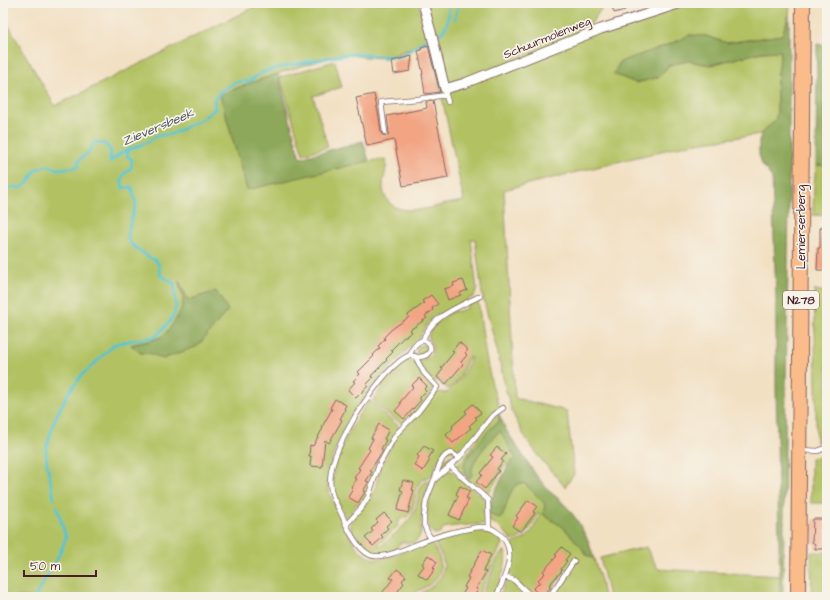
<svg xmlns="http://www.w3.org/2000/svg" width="830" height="600" font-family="'Architects Daughter',sans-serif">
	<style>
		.green { fill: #b2c264; stroke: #7e7048; fill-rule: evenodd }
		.forest { fill: #8da85a; stroke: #6c6442 }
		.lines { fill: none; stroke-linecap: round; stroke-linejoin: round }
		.stream { stroke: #54c2cb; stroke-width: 3 }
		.building { fill: #f2a483 }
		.service-casing { stroke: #856360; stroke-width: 6 }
		.minor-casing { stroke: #856360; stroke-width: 11 }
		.primary-casing { stroke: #856360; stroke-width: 16 }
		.service { stroke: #fff; stroke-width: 4.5 }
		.minor { stroke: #fff; stroke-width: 9 }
		.primary { stroke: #fabc8b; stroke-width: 14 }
		.labels { text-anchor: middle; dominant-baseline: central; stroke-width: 3.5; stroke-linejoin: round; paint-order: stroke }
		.shield { fill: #f7f3e8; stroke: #7e5f64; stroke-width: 1 }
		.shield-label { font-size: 11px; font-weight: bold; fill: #4a1f2b }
		.street-label { font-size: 12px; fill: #4a1f2b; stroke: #f7f3e8 }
		.water-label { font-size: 13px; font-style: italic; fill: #4e5863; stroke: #f7f3e8 }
	</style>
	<rect width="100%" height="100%" fill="#f7f3e8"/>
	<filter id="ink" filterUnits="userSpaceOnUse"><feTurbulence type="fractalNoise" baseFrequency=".025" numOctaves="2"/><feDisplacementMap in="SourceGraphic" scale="8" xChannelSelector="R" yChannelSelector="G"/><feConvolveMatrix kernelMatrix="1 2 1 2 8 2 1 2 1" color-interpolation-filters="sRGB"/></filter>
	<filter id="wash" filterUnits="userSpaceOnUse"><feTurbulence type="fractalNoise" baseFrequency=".012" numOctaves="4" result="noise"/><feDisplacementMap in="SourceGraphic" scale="16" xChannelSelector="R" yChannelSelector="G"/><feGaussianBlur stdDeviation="0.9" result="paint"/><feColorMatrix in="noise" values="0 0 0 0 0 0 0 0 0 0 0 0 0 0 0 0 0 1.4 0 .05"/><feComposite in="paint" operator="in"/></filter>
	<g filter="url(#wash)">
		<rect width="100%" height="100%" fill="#f2e0c3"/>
		<path class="green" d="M262,3H418L423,14L430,38L428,3H605L583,36L680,3H790L789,15L782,35L727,43L706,36L689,35L673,43L620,62L614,74L636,83L659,77L669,65L688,61L710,65L762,52L781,50L777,82V113L775,121L762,134L690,144L504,190L515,398L567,411L574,474L565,487L539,457L523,434L512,412L506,391L496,346L482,294L475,239H471L477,290L475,295L473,297L444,312L440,314H437C429,320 424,328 420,337C385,372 340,418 330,468C329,475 327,482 329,489C329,494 332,499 334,504C338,512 342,520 346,528C368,578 390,555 428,542L431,543C442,557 446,573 429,585C423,589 416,591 411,597H3V16L55,106ZM430,41L464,201C458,202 452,203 446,204C426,209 388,220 383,189C382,179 388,169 386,159L369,161L247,189L220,95L250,83L311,63L343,54L364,57L387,58ZM180,283L188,301L163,358L149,353H141L131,345C155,339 163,342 177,318C179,314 184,305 184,301C184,295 179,290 180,283Z
			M335,61L342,87L313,96L328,147L303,154L280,77Z
			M816,165L827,166V216L813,215L814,186Z
			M814,290L827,292V440L825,441L816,442V381Z
			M477,299L478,300C483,335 486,372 499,406V408L490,416L460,454H458C443,442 437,465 432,475C429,477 424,478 421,481C412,490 418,509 406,518C397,519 400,521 398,526L378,545L380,547C390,538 411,521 415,510C419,499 417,484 429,480L430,481L423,501L421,533C419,542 411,545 403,542L398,545L395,550L390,551L380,554L372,553L367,550L361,544L355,536L350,525L351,521L365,505L371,497L375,488L381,466L397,435L414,419L435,394L439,392L446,393C458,384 465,372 471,358L469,357C463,368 459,384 447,389C444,384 439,380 433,381L422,367L418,360C425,360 434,355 432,346C431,342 427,340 429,335C432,324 445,316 454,311C459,312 462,310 467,308L468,304Z
			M421,345H425L427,348V351L423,355H417L416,353L418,347Z
			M408,360H412C416,363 418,368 422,372C425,376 432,382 433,387C433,396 410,418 404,424H402L382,410L373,400L382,387V383C390,374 397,363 408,360Z
			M372,402L381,412L398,425L399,428L381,457H378C377,461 375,463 376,467L366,496L361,506L357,504C354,508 351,510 352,515L347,520C343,511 334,497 333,486C331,461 352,425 366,404L369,402Z
			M498,413L499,414V422C491,431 467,453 464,464C464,467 464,471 464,474L472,476C472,473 472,469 473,466C476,456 492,438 500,431L516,458L508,465L505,464L491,490L489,493L486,495L481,492L457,469V464L465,456L488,424Z
			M827,455V503H811V458Z
			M449,456H453L454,459V460L442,469H441L445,459Z
			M448,471H452L485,499L486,506L483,508V512L486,521L484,524C470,525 457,525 443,528L441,533L435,534C433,533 431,532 430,530C423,521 429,493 435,484C438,478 444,475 448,471Z
			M521,482L525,484L544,503L545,506L543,513L545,516L563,527L582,548L586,555L594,559L601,580L604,597H550L568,573L573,572L575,567L573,565L563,574L546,597H533L509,574C511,568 513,562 513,556C513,553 511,549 512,546C514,541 521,541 525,538C532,534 537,521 540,514L538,513C530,528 529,535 512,541L505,532L492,522H490L489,512L493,516H503C506,506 510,485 521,482Z
			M482,529C491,530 498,535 502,543L478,597H415C420,593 426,591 431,587C439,581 446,571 443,560C441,553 435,547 435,540L464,532Z
			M646,547L658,569L780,576V597H609L600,558Z
			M503,551H505C508,566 499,583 493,597H481L497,560Z
			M811,552H827V597H812Z
			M506,581L513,582L529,597H499Z"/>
		<path class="forest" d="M789,15V203L785,447L783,597H780L776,386V300L772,178L762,164L759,155V141L762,132L775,121L777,113V82L781,51L762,52L710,65L688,61L669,65L659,77L636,83L614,74L620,62L673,43L689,35L706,36L727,43L782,35Z
			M817,44L827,46V166L816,165Z
			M278,74L300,158L363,141L369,161L247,190L220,95L250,83Z
			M179,281L188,300L216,291L228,310L198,346L163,359L149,353H141L131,345C156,339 163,342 177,317C179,313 184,305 183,300C183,293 179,288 179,281Z
			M499,414L506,430L536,475L549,491L559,499L568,508L577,520L588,540L594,559L586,555L582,548L563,527L545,516L543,513L545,506L544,503L525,484C509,478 508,511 500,518L493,516L489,512L490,503L494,493L506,470L508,465L516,458L500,431C492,437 476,456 473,466C471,473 474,473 468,480C463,472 463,468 466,459C474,450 489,426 499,422Z"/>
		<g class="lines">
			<path class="stream" d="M455,19L458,3
				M435,36C450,30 448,17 449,3
				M3,189L6,190L13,187L20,188L28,183L35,171L39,168L50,166L57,169L78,167V161L90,151L92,145L95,142L105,144L111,151L110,157V162L121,153L148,142L156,136L172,134L202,119L215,109L214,100L220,92L236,82L249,81L261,73L277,68L342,55L354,54L396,57L403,55L425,40L428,39
				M54,499L47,465L46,449L55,419L67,395L81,376L115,344L134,340L155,337L163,329L170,321L174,314L176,306L174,283L160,275L159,265L155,260L147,256L140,251L132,245L128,239V232L136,203L132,187L123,188C120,178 123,174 131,168L132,159L127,156L129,150
				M35,597L59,555L66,538L57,507"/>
		</g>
		<g id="blocks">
			<path class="building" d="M611,3H623L625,10L614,13Z
				M428,46L440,92L425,94L422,74H423L418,51L422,50L421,48Z
				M412,56L410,71L394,74L392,61Z
				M374,94L379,117L381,132L382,135L385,136L388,135L389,132L387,116L427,108L426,102L433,101L448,178L403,186L394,140L367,146L356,98Z
				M820,228H827V270H817L818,248H820Z
				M463,280L467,290L460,293L461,295L448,300L444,289L454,286L453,283Z
				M431,295L438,304L432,308L433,310L425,316L427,318L410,330L412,332L403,338L391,350L393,352L386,359L387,360L371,376L373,378L366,385L368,386L356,398L348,390L355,382L353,381L360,374L358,372L374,356L373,355L380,348L378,346L385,339L384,337L392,329L409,317L408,315L424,303L422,301Z
				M459,342L468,350L465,353L467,355L461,362L463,364L446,384L437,377L443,369L441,368L454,352L452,351Z
				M419,378L427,386L424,389L426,391L419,398L421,400L404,419L395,411L401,404L400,402L413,387L411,386Z
				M335,399L346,405L344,409L345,410L340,419L342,420L329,443L325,440L322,467L310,466L311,456H309L310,445L313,446L323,428L322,427L332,409L330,408Z
				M473,404L481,413L475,417L477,419L469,426L471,428L453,443L446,435L453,428L452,426L467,413L465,411Z
				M379,424L389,430L384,439L386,440L381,449L383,450L370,471L372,472L366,481L369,482L363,491L365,492L358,503L348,497L353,489L351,487L357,479L354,478L360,469L358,468L370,450L368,448L373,439L371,438Z
				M424,446L433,451L428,459L430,460L423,471L414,465L419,457L417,455Z
				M497,447L506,454L501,460L503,461L497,469L499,471L485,489L476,482L482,475L480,473L493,457L490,455Z
				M403,480L414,483L412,490H414L408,513L397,510L403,491L400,490Z
				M460,486L470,491L466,498L469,499L459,520L449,515L458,496H459L456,494Z
				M528,500L537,506L533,512L535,513L521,532L512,526L518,518L516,516Z
				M384,513L392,521L386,526L388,528L381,535L383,537L373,546L365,538L373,531L371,529L378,522L376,520Z
				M813,519H827V549H815V544L812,542Z
				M562,547L570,554L565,560L567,561L561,569L562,571L549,585L551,587L542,597L533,589L540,582L538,580L545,573L543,571L557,556L555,555Z
				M482,550L491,555L483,571L486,572L476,589L478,590L474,597H461L466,588L464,587L469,578L467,577Z
				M428,555L437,562L433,567L435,569L427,580L418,574L424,566L422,564Z
				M397,569L406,576L402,581L404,583L398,591L400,593L396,597H379L393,579L390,578Z"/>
		</g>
	</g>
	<g filter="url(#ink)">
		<use href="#blocks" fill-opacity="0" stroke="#856360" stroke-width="1"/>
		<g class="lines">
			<defs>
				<path id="service" d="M445,92L448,102
					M385,132L381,102L418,99L446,95
					M480,296C459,307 431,316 423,340C416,342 412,348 410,355C391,362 367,398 356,415C344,436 324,469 332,494C334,501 338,507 341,513C347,527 356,548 370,555C383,561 416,544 430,539C442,535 455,531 468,529C476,527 486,525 494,530C521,546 506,575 496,597
					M413,356C428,361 438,346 423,340
					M801,450L818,451L827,447
					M451,466L462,477L488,500L489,527
					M435,478C438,470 441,453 452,453L459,458
					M346,525L362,507L368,497L379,465L395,436L399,431L418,412L437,387L424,373L415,356
					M431,538L428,534L424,525V517L426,501L434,480L459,458L493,415L503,408
					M505,577L514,580L532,597
					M549,597L574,561"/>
				<path id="minor" d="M423,3L431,32L445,89L465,83L601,29L681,3"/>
				<path id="primary" d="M798,597L803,3"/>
			</defs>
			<use href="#service" class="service-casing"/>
			<use href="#minor" class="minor-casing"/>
			<use href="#primary" class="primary-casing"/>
			<use href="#service" class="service"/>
			<use href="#minor" class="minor"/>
			<use href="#primary" class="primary"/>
		</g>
	</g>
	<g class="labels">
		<rect class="shield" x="783" y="291" width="36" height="18" rx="3"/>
		<g class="shield-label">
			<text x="801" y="300">N278</text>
		</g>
		<g class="street-label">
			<text transform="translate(547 38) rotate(-22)">Schuurmolenweg</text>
			<text transform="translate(801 227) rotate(-90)">Lemierserberg</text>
		</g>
		<g class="water-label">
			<text transform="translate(158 127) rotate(-23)">Zieversbeek</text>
		</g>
	</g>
	<rect width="830" height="600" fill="none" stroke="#f7f3e8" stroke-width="16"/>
	<path d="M24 570v6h72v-6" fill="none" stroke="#4a1f2b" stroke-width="2"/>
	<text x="30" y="570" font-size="12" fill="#4a1f2b" stroke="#f7f3e8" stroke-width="3" paint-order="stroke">50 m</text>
</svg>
